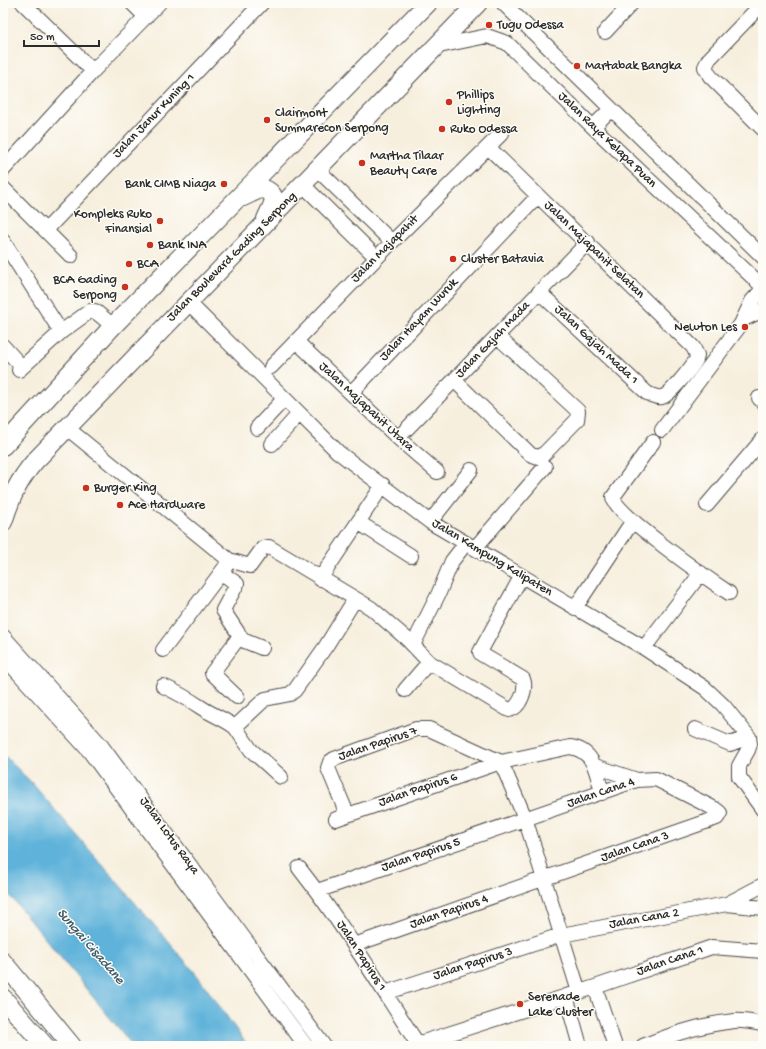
<svg xmlns="http://www.w3.org/2000/svg" width="766" height="1049" font-family="'Gochi Hand',sans-serif">
	<style>
		.water { fill: #5eb2da; stroke: #446e82 }
		.lines { fill: none; stroke-linecap: round; stroke-linejoin: round }
		.minor-casing { stroke: #4a4846; stroke-width: 16 }
		.major-casing { stroke: #4a4846; stroke-width: 20 }
		.minor { stroke: #fff; stroke-width: 14 }
		.major { stroke: #fff; stroke-width: 18 }
		.poi-dot { fill: #c8321e; stroke: #fdfcf7; stroke-width: 1.5 }
		.labels { text-anchor: middle; dominant-baseline: central; stroke-width: 3; stroke-linejoin: round; paint-order: stroke }
		.poi-label { font-size: 13px; fill: #2b2b2b; stroke: #fdfcf7; text-anchor: start }
		.street-label { font-size: 13px; fill: #2b2b2b; stroke: #fdfcf7 }
		.water-label { font-size: 14px; font-style: italic; fill: #3d5a68; stroke: #fdfcf7 }
	</style>
	<rect width="100%" height="100%" fill="#fdfcf7"/>
	<filter id="ink" filterUnits="userSpaceOnUse"><feTurbulence type="fractalNoise" baseFrequency=".025" numOctaves="2"/><feDisplacementMap in="SourceGraphic" scale="8" xChannelSelector="R" yChannelSelector="G"/><feConvolveMatrix kernelMatrix="1 2 1 2 8 2 1 2 1" color-interpolation-filters="sRGB"/></filter>
	<filter id="wash" filterUnits="userSpaceOnUse"><feTurbulence type="fractalNoise" baseFrequency=".012" numOctaves="4" result="noise"/><feDisplacementMap in="SourceGraphic" scale="16" xChannelSelector="R" yChannelSelector="G"/><feGaussianBlur stdDeviation="0.9" result="paint"/><feColorMatrix in="noise" values="0 0 0 0 0 0 0 0 0 0 0 0 0 0 0 0 0 1.4 0 .05"/><feComposite in="paint" operator="in"/></filter>
	<g filter="url(#wash)">
		<rect width="100%" height="100%" fill="#f7efde"/>
		<path class="water" d="M3,754L32,783L197,975L248,1046H133L3,887Z"/>
	</g>
	<g filter="url(#ink)">
		<g class="lines">
			<defs>
				<path id="minor" d="M23,3L93,71
					M132,3L146,17
					M503,3L763,257
					M763,5L759,7L709,59L705,67L710,76L763,129
					M605,32L632,3
					M434,47L487,36L507,43L593,127L763,287
					M593,127L611,109
					M488,147L693,347L697,355L696,360C691,368 670,395 662,397C656,398 651,395 647,393L539,292
					M3,170L93,71L159,3
					M318,170L392,242
					M303,185L376,257
					M3,188L71,256
					M46,230L262,3
					M3,241L61,332
					M188,302L338,452L430,522L644,648L705,688L723,705L749,737L750,744L748,750L739,766V777L763,810
					M746,318L763,310
					M296,341L398,438L437,472
					M3,346L22,367
					M271,367L392,242L502,133
					M19,370L61,332L90,311H95L113,326
					M454,380L530,454L538,457L542,456L577,420L578,411L497,336
					M351,393L538,196
					M759,398L763,402
					M67,428L229,560L250,566L263,548L269,547L371,608L407,639L429,662L509,710C520,708 527,689 523,679L481,654L480,652L521,577
					M257,428L284,399
					M662,430L741,324L752,301L763,289
					M398,438L588,242
					M653,442L613,497C612,512 711,581 729,593
					M272,444L299,414
					M707,505L763,439
					M358,522L411,556
					M430,522L471,470
					M475,548L545,467
					M222,573L237,584L223,610L240,636L212,673L237,697
					M320,579L383,485
					M575,608L632,522
					M3,636L100,744L324,1046
					M240,639L262,648
					M413,645L438,595L452,561L466,543
					M644,648L701,573
					M163,650L226,566
					M3,656L90,752L306,1046
					M163,686C179,693 187,698 202,708C213,715 224,719 235,727L265,699L290,694L295,690L326,646L355,599
					M405,690L429,662
					M235,727L251,750L281,777
					M695,729L730,744L749,737
					M501,762L525,818L579,992
					M595,766L637,780
					M347,814L328,768L330,762L334,759L416,729H429L501,762
					M336,819L501,762L570,747C594,750 597,773 602,793
					M299,868C343,924 380,986 419,1046
					M317,891L637,780L656,779L715,809L720,813L717,818L354,945
					M727,904L763,908
					M595,987L615,1046
					M385,993L561,935L727,904L763,885
					M566,996L580,1046
					M417,1044L595,987L712,947L763,951
					M643,1046C672,1034 704,1024 735,1021C744,1020 754,1023 763,1024"/>
				<path id="major" d="M243,197L262,188C281,195 272,205 266,219
					M3,446L113,326L428,3
					M3,522C11,497 18,481 35,461L478,3
					M3,962L72,1046
					M3,998L45,1046"/>
			</defs>
			<use href="#minor" class="minor-casing"/>
			<use href="#major" class="major-casing"/>
			<use href="#minor" class="minor"/>
			<use href="#major" class="major"/>
		</g>
	</g>
	<g class="poi-dot">
		<circle cx="489" cy="25" r="4"/>
		<circle cx="577" cy="66" r="4"/>
		<circle cx="449" cy="102" r="4"/>
		<circle cx="267" cy="120" r="4"/>
		<circle cx="442" cy="129" r="4"/>
		<circle cx="362" cy="163" r="4"/>
		<circle cx="224" cy="184" r="4"/>
		<circle cx="160" cy="221" r="4"/>
		<circle cx="150" cy="245" r="4"/>
		<circle cx="453" cy="259" r="4"/>
		<circle cx="129" cy="264" r="4"/>
		<circle cx="125" cy="287" r="4"/>
		<circle cx="745" cy="327" r="4"/>
		<circle cx="86" cy="488" r="4"/>
		<circle cx="120" cy="505" r="4"/>
		<circle cx="520" cy="1004" r="4"/>
	</g>
	<g class="labels">
		<g class="poi-label">
			<text x="497" y="25">Tugu Odessa</text>
			<text x="585" y="66">Martabak Bangka</text>
			<text x="457" y="95">Phillips<tspan x="457" dy="15">Lighting</tspan></text>
			<text x="275" y="113">Clairmont<tspan x="275" dy="15">Summarecon Serpong</tspan></text>
			<text x="450" y="129">Ruko Odessa</text>
			<text x="370" y="156">Martha Tilaar<tspan x="370" dy="15">Beauty Care</tspan></text>
			<text x="216" y="184" text-anchor="end">Bank CIMB Niaga</text>
			<text x="152" y="214" text-anchor="end">Kompleks Ruko<tspan x="152" dy="15">Finansial</tspan></text>
			<text x="158" y="245">Bank INA</text>
			<text x="461" y="259">Cluster Batavia</text>
			<text x="137" y="264">BCA</text>
			<text x="117" y="280" text-anchor="end">BCA Gading<tspan x="117" dy="15">Serpong</tspan></text>
			<text x="737" y="327" text-anchor="end">Newton Les</text>
			<text x="94" y="488">Burger King</text>
			<text x="128" y="505">Ace Hardware</text>
			<text x="528" y="997">Serenade<tspan x="528" dy="15">Lake Cluster</tspan></text>
		</g>
		<g class="street-label">
			<text transform="translate(154 116) rotate(-46)">Jalan Janur Kuning 1</text>
			<text transform="translate(607 140) rotate(44)">Jalan Raya Kelapa Puan</text>
			<text transform="translate(385 249) rotate(-45)">Jalan Majapahit</text>
			<text transform="translate(594 250) rotate(44)">Jalan Majapahit Selatan</text>
			<text transform="translate(232 257) rotate(-45)">Jalan Boulevard Gading Serpong</text>
			<text transform="translate(419 320) rotate(-47)">Jalan Hayam Wuruk</text>
			<text transform="translate(493 340) rotate(-46)">Jalan Gajah Mada</text>
			<text transform="translate(596 345) rotate(43)">Jalan Gajah Mada 1</text>
			<text transform="translate(366 407) rotate(43)">Jalan Majapahit Utara</text>
			<text transform="translate(492 558) rotate(31)">Jalan Kampung Kalipaten</text>
			<text transform="translate(378 744) rotate(-19)">Jalan Papirus 7</text>
			<text transform="translate(418 790) rotate(-19)">Jalan Papirus 6</text>
			<text transform="translate(601 793) rotate(-19)">Jalan Cana 4</text>
			<text transform="translate(169 836) rotate(54)">Jalan Lotus Raya</text>
			<text transform="translate(635 847) rotate(-19)">Jalan Cana 3</text>
			<text transform="translate(421 855) rotate(-19)">Jalan Papirus 5</text>
			<text transform="translate(449 912) rotate(-19)">Jalan Papirus 4</text>
			<text transform="translate(644 919) rotate(-10)">Jalan Cana 2</text>
			<text transform="translate(361 956) rotate(57)">Jalan Papirus 1</text>
			<text transform="translate(670 961) rotate(-19)">Jalan Cana 1</text>
			<text transform="translate(473 964) rotate(-18)">Jalan Papirus 3</text>
		</g>
		<g class="water-label">
			<text transform="translate(90 947) rotate(49)">Sungai Cisadane</text>
		</g>
	</g>
	<rect width="766" height="1049" fill="none" stroke="#fdfcf7" stroke-width="16"/>
	<path d="M24 40v6h75v-6" fill="none" stroke="#2b2b2b" stroke-width="2"/>
	<text x="30" y="40" font-size="12" fill="#2b2b2b" stroke="#fdfcf7" stroke-width="3" paint-order="stroke">50 m</text>
</svg>
